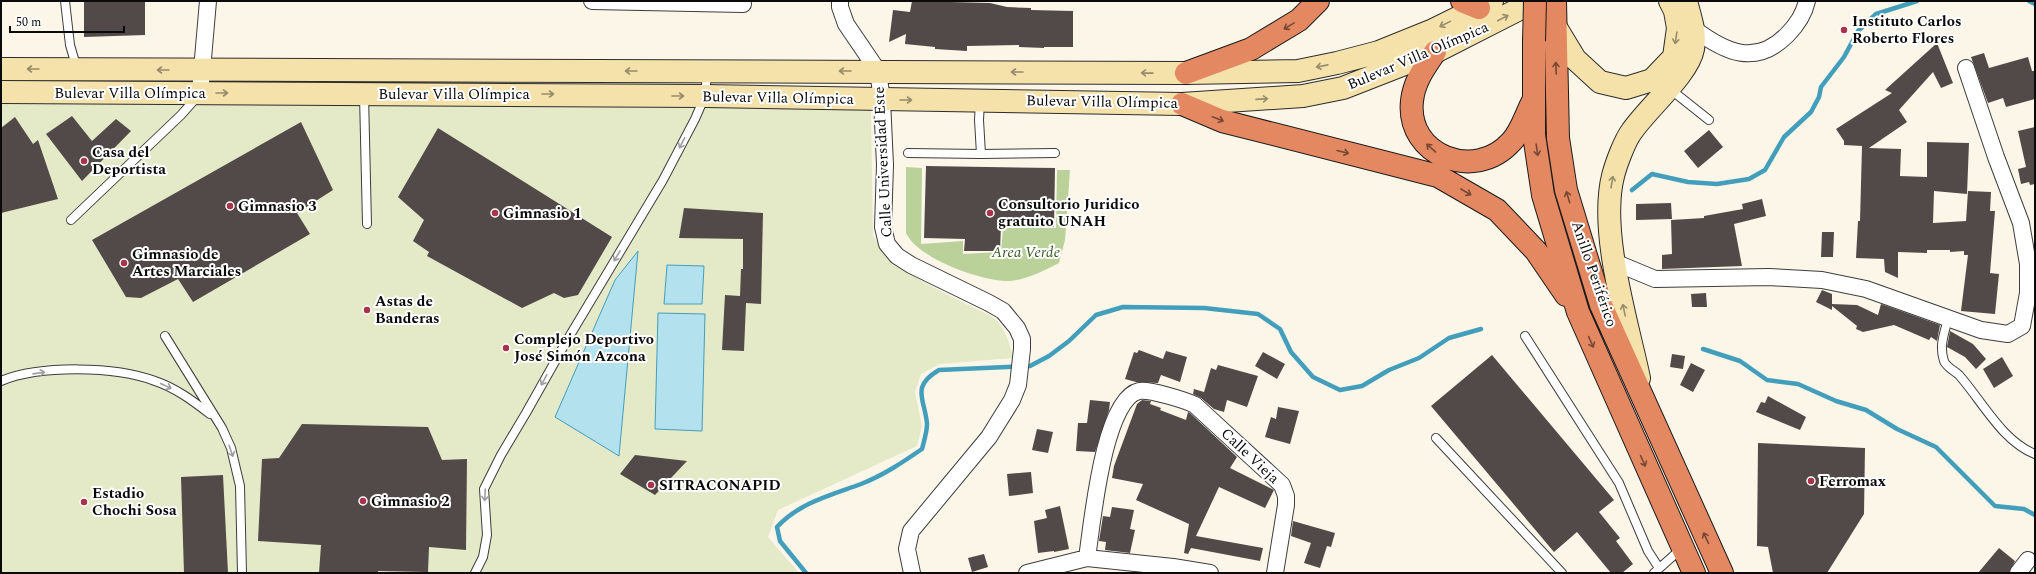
<svg xmlns="http://www.w3.org/2000/svg" width="2036" height="574" font-family="Spectral,serif">
	<style>
		.forest { fill: #bad199 }
		.pitch { fill: #e4eac8 }
		.water { fill: #b4e1ee; stroke: #439ebc }
		.lines { fill: none; stroke-linecap: round; stroke-linejoin: round }
		.stream { stroke: #439ebc; stroke-width: 4.5 }
		.building { fill: #514a48 }
		.lane-casing { stroke: #3d3d3d; stroke-width: 10 }
		.street-casing { stroke: #3d3d3d; stroke-width: 18 }
		.secondary-casing { stroke: #2c2c2c; stroke-width: 24 }
		.highway-casing { stroke: #1b1b1b; stroke-width: 24 }
		.lane { stroke: #fff; stroke-width: 8 }
		.street { stroke: #fff; stroke-width: 16 }
		.secondary { stroke: #f5e2ab; stroke-width: 22 }
		.highway { stroke: #e38861; stroke-width: 22 }
		.highway-bridge-casing { stroke: #1b1b1b; stroke-width: 24; stroke-linecap: butt }
		.highway-bridge { stroke: #e38861; stroke-width: 22 }
		.oneway { stroke: #978c6b }
		.oneway2 { stroke: #764936 }
		.oneway3 { stroke: #9d9d9d }
		.poi-dot { fill: #a8334b; stroke: #fff; stroke-width: 1.5 }
		.labels { text-anchor: middle; dominant-baseline: central; stroke-width: 4; stroke-linejoin: round; paint-order: stroke }
		.poi-label { font-size: 15px; font-weight: bold; fill: #0a0a0a; stroke: #fff; text-anchor: start }
		.street-label { font-size: 15px; fill: #0a0a0a; stroke: #fff }
		.park-label { font-size: 15px; font-style: italic; fill: #365923; stroke: #fff }
	</style>
	<rect width="100%" height="100%" fill="#fcf6e9"/>
	<path class="forest" d="M906,167L922,168L921,244L963,241V254L1001,252L1003,228H1056L1057,170H1070L1065,240L1059,263C1045,270 1026,280 1010,281C983,282 918,259 906,233Z"/>
	<path class="pitch" d="M1,101L871,107L873,235C892,272 937,288 972,307C980,311 993,315 998,322C1007,333 1010,345 1013,358L940,364L921,374L915,392L922,426L917,446L778,510L768,537L799,573H1Z"/>
	<path class="water" d="M638,251L619,456L555,417L615,280Z
		M667,265L704,266L702,304H664Z
		M658,313L705,314L702,431L655,429Z"/>
	<g class="lines">
		<path class="stream" d="M2029,1L2035,4
			M1632,190L1652,174L1688,182L1717,184L1749,179L1765,170L1784,137L1811,112L1819,97L1821,87L1844,57L1858,31L1876,14L1917,1
			M1703,349L1740,361L1767,380L1798,384L1836,401L1866,410L1897,429L1936,447L1995,506L2024,509L2035,515
			M806,573L780,541L777,527C799,503 831,495 861,484C884,475 903,462 922,449C924,441 927,432 927,424C925,399 910,387 939,370L1030,366L1049,356L1069,341L1096,315L1123,307L1204,308L1258,314L1280,329L1291,352L1313,377L1340,390L1362,386L1389,370L1419,358L1449,338L1481,329"/>
	</g>
	<path class="building" d="M84,1H145V35L84,37Z
		M912,1L990,3L1007,7L1031,8V10L1073,11V47H1044V48L1019,47V45L967,46V51L935,49V47L905,44L906,34L889,42L893,10L910,12Z
		M1937,43L1953,83L1941,88L1933,72L1899,110L1907,122L1869,148L1901,149L1900,176L1927,177V142L1969,143L1967,194L1934,191L1933,223L1966,221L1968,191L1991,192L1990,211H1995L1990,273L1999,274L1995,314L1961,311L1968,255H1964V251L1950,252V250H1927V253L1898,252V278L1885,272L1884,259L1856,258L1858,221H1860L1862,146L1844,145V141L1836,129L1892,93L1885,90Z
		M1984,53L1989,68L2028,57L2032,71H2035V99L2006,107L2003,98L1988,103L1971,57Z
		M72,116L92,141L116,119L131,131L82,181L46,134Z
		M15,117L33,144L38,140L58,199L1,213V128Z
		M301,122L333,190L297,213L310,234L193,302L178,279L141,298L126,297L92,240Z
		M2035,127V184L2030,185L2029,182L2021,184L2018,169L2026,167L2018,131Z
		M438,128L612,237L578,295L564,298L554,293L522,308L427,256L429,252L413,241L424,220L398,197Z
		M1709,130L1723,147L1698,168L1684,151Z
		M926,166L1055,168L1054,227L1001,225L1000,251H964L965,239L924,238Z
		M1762,199L1766,216L1734,224L1742,266L1662,269V255L1672,254L1671,220L1704,218V216L1743,209L1742,204Z
		M1671,203L1672,219L1636,220V204Z
		M684,208L763,213L761,304L746,303L744,351L722,350L725,295L740,296L741,269H743V239L679,238Z
		M1822,232H1834L1833,257H1821Z
		M1822,290L1832,294V304L1857,305L1878,315L1881,304L1940,325L1937,341L1931,337L1929,340L1894,325L1863,332L1856,329L1857,326L1832,306V310L1816,302Z
		M1706,293L1707,307H1692L1691,294Z
		M1950,331L1973,344L1986,359L1976,369L1965,357L1947,347Z
		M1139,350L1163,359L1166,351L1187,357L1180,382L1161,375L1158,383L1136,382L1125,379L1134,352L1137,353Z
		M1263,352L1285,364L1277,379L1255,366Z
		M1672,354L1685,356L1683,369L1670,367Z
		M1492,355L1614,500L1599,512L1620,538L1616,541L1633,564L1622,573H1611L1577,532L1554,552L1431,406Z
		M2002,357L2013,376L1994,388L1983,369Z
		M1691,363L1705,370L1693,392L1680,385Z
		M1218,365L1258,376L1247,407L1227,400L1224,412L1214,409L1201,398L1193,394L1194,389L1204,392L1211,368L1216,370Z
		M1768,396L1806,417L1800,430L1756,412L1761,402L1765,403Z
		M1090,400L1110,402L1109,410L1095,452L1076,451L1078,423H1087Z
		M1142,400L1151,401L1150,404L1161,408L1160,410L1186,420L1188,412L1190,413L1237,457L1230,468L1274,490L1265,508L1219,487L1196,536L1263,548L1260,561L1191,548L1188,554L1184,553L1189,524L1136,500L1143,484L1112,478L1114,466L1137,404Z
		M1278,407L1299,411L1290,444L1265,437L1271,417L1276,419Z
		M302,424L428,427L442,460L467,459L466,550L429,547L428,572L378,571V573H319L321,545L258,541L262,459L279,458Z
		M1037,429L1053,432L1048,453L1032,450Z
		M1758,443L1865,448L1864,514L1827,573H1773L1768,547L1757,546Z
		M635,455L687,461L655,495L620,474Z
		M1031,472L1033,493L1009,496L1007,474Z
		M223,475L228,573H184L181,477Z
		M1060,506L1069,549L1054,552V551L1038,553L1034,521L1047,518L1045,510Z
		M1112,507L1134,510L1130,529L1135,530L1130,553L1105,550L1106,542L1099,541L1103,516L1110,517Z
		M1293,521L1335,533L1331,547L1327,546L1320,568L1304,563L1311,543L1291,536Z
		M1999,548L2015,561L2009,573H1978Z
		M984,554L988,567L972,572L968,558Z"/>
	<g class="lines">
		<defs>
			<path id="lane" d="M65,1L70,45L77,69
				M1670,89L1709,120
				M364,95L367,224
				M980,101L979,120L981,154L1055,153
				M908,153L981,154
				M71,220L181,115L197,97
				M1948,319C1944,334 1939,346 1944,361C1946,367 1955,371 1959,375C1982,401 2002,441 2035,454
				M165,336L222,428L231,448L240,486L242,573
				M1525,336L1619,483L1648,551L1659,568
				M1,381C40,365 115,366 155,381C176,388 193,401 210,414
				M1436,438L1562,573
				M475,573L483,557L487,535L484,489L501,455L526,413L566,342L663,180L695,119L705,96L707,73
				M1654,573L1682,548"/>
			<path id="street" d="M592,1L743,4
				M840,1V7L846,24L878,71L882,100L885,165L883,227L887,244L897,256L911,265L989,303L1003,311L1017,328L1022,339V349L1018,385L1012,400L989,437L911,531L907,549L912,573
				M1694,29C1725,52 1755,67 1787,35C1796,26 1804,14 1807,1
				M200,93L208,1
				M1614,262L1655,279L1769,277L1822,280L1866,289L1981,330L2008,334L2022,326L2028,293V264L2021,223L1996,157L1966,68
				M1087,558C1092,526 1103,399 1139,391C1149,389 1185,400 1195,405L1282,485L1286,496V505L1275,573
				M1027,573L1087,558L1173,567L1210,573
				M2018,573L2028,560"/>
			<path id="secondary" d="M1555,26L1575,59L1600,82L1626,88L1652,80L1674,57L1678,28L1675,11L1670,1
				M1,69L1186,73L1298,71L1337,63L1379,52L1431,31L1492,1
				M1,92L705,96L1182,104L1303,96L1343,88L1435,52L1535,1
				M1639,378C1627,321 1599,232 1613,176C1616,164 1625,140 1632,131C1647,109 1689,73 1693,49C1696,32 1690,17 1686,1"/>
			<path id="highway" d="M1462,1L1479,8
				M1555,1L1558,138L1566,190L1601,305L1722,573
				M1534,41V135L1543,195L1578,312L1694,573
				M1435,52C1425,67 1414,81 1412,101C1406,156 1475,182 1511,142C1521,132 1526,114 1533,101
				M1186,73L1251,49L1299,20L1318,1
				M1182,104L1222,121L1438,176L1497,210L1536,251L1566,295"/>
		</defs>
		<use href="#lane" class="lane-casing"/>
		<use href="#street" class="street-casing"/>
		<use href="#secondary" class="secondary-casing"/>
		<use href="#highway" class="highway-casing"/>
		<use href="#lane" class="lane"/>
		<use href="#street" class="street"/>
		<use href="#secondary" class="secondary"/>
		<use href="#highway" class="highway"/>
		<defs>
			<path id="highway-bridge" d="M1534,41L1535,1"/>
		</defs>
		<use href="#highway-bridge" class="highway-bridge-casing"/>
		<use href="#highway-bridge" class="highway-bridge"/>
	</g>
	<defs><path id="oneway-shaft" d="M-6 0H5M1.5-3L5.5 0L1.5 3" fill="none" stroke-width="1.6" stroke-linecap="round" stroke-linejoin="round"/></defs>
	<g class="oneway">
		<use href="#oneway-shaft" transform="translate(1503 18) rotate(-28)"/>
		<use href="#oneway-shaft" transform="translate(1445 24) rotate(154)"/>
		<use href="#oneway-shaft" transform="translate(1676 38) rotate(98)"/>
		<use href="#oneway-shaft" transform="translate(1322 66) rotate(169)"/>
		<use href="#oneway-shaft" transform="translate(33 69) rotate(-180)"/>
		<use href="#oneway-shaft" transform="translate(163 70) rotate(-180)"/>
		<use href="#oneway-shaft" transform="translate(631 71) rotate(-180)"/>
		<use href="#oneway-shaft" transform="translate(845 71) rotate(180)"/>
		<use href="#oneway-shaft" transform="translate(1017 72) rotate(-180)"/>
		<use href="#oneway-shaft" transform="translate(1147 73) rotate(-179)"/>
		<use href="#oneway-shaft" transform="translate(222 93)"/>
		<use href="#oneway-shaft" transform="translate(548 94)"/>
		<use href="#oneway-shaft" transform="translate(678 96)"/>
		<use href="#oneway-shaft" transform="translate(1262 99) rotate(-4)"/>
		<use href="#oneway-shaft" transform="translate(906 100)"/>
		<use href="#oneway-shaft" transform="translate(1612 182) rotate(-81)"/>
		<use href="#oneway-shaft" transform="translate(1624 310) rotate(-102)"/>
	</g>
	<g class="oneway2">
		<use href="#oneway-shaft" transform="translate(1289 26) rotate(149)"/>
		<use href="#oneway-shaft" transform="translate(1556 68) rotate(-92)"/>
		<use href="#oneway-shaft" transform="translate(1218 119) rotate(21)"/>
		<use href="#oneway-shaft" transform="translate(1431 148) rotate(-139)"/>
		<use href="#oneway-shaft" transform="translate(1537 150) rotate(82)"/>
		<use href="#oneway-shaft" transform="translate(1343 152) rotate(14)"/>
		<use href="#oneway-shaft" transform="translate(1466 192) rotate(30)"/>
		<use href="#oneway-shaft" transform="translate(1568 197) rotate(-107)"/>
		<use href="#oneway-shaft" transform="translate(1591 342) rotate(66)"/>
		<use href="#oneway-shaft" transform="translate(1643 461) rotate(66)"/>
		<use href="#oneway-shaft" transform="translate(1706 538) rotate(-115)"/>
	</g>
	<g class="oneway3">
		<use href="#oneway-shaft" transform="translate(682 143) rotate(117)"/>
		<use href="#oneway-shaft" transform="translate(617 256) rotate(121)"/>
		<use href="#oneway-shaft" transform="translate(39 373) rotate(-8)"/>
		<use href="#oneway-shaft" transform="translate(544 380) rotate(118)"/>
		<use href="#oneway-shaft" transform="translate(166 386) rotate(25)"/>
		<use href="#oneway-shaft" transform="translate(231 451) rotate(71)"/>
		<use href="#oneway-shaft" transform="translate(485 495) rotate(93)"/>
	</g>
	<g class="poi-dot">
		<circle cx="1844" cy="30" r="4"/>
		<circle cx="84" cy="161" r="4"/>
		<circle cx="230" cy="206" r="4"/>
		<circle cx="495" cy="213" r="4"/>
		<circle cx="990" cy="213" r="4"/>
		<circle cx="124" cy="263" r="4"/>
		<circle cx="367" cy="310" r="4"/>
		<circle cx="506" cy="348" r="4"/>
		<circle cx="1811" cy="481" r="4"/>
		<circle cx="651" cy="485" r="4"/>
		<circle cx="363" cy="501" r="4"/>
		<circle cx="84" cy="502" r="4"/>
	</g>
	<g class="labels">
		<g class="poi-label">
			<text x="1852" y="21">Instituto Carlos<tspan x="1852" dy="17">Roberto Flores</tspan></text>
			<text x="92" y="152">Casa del<tspan x="92" dy="17">Deportista</tspan></text>
			<text x="998" y="204">Consultorio Juridico<tspan x="998" dy="17">gratuito UNAH</tspan></text>
			<text x="238" y="206">Gimnasio 3</text>
			<text x="503" y="213">Gimnasio 1</text>
			<text x="132" y="254">Gimnasio de<tspan x="132" dy="17">Artes Marciales</tspan></text>
			<text x="375" y="301">Astas de<tspan x="375" dy="17">Banderas</tspan></text>
			<text x="514" y="339">Complejo Deportivo<tspan x="514" dy="17">José Simón Azcona</tspan></text>
			<text x="1819" y="481">Ferromax</text>
			<text x="659" y="485">SITRACONAPID</text>
			<text x="92" y="493">Estadio<tspan x="92" dy="17">Chochi Sosa</tspan></text>
			<text x="371" y="501">Gimnasio 2</text>
		</g>
		<g class="street-label">
			<text transform="translate(1418 56) rotate(-23)">Bulevar Villa Olímpica</text>
			<text x="130" y="93">Bulevar Villa Olímpica</text>
			<text x="454" y="94">Bulevar Villa Olímpica</text>
			<text transform="translate(778 98) rotate(1)">Bulevar Villa Olímpica</text>
			<text transform="translate(1102 102) rotate(1)">Bulevar Villa Olímpica</text>
			<text transform="translate(883 162) rotate(-93)">Calle Universidad Este</text>
			<text transform="translate(1594 274) rotate(71)">Anillo Periférico</text>
			<text transform="translate(1250 456) rotate(43)">Calle Vieja</text>
		</g>
		<g class="park-label">
			<text x="1026" y="252">Area Verde</text>
		</g>
	</g>
	<rect width="2036" height="574" fill="none" stroke="#0a0a0a" stroke-width="4"/>
	<path d="M10 26v6h114v-6" fill="none" stroke="#0a0a0a" stroke-width="2"/>
	<text x="16" y="26" font-size="12" fill="#0a0a0a" stroke="#ffffff" stroke-width="3" paint-order="stroke">50 m</text>
</svg>
